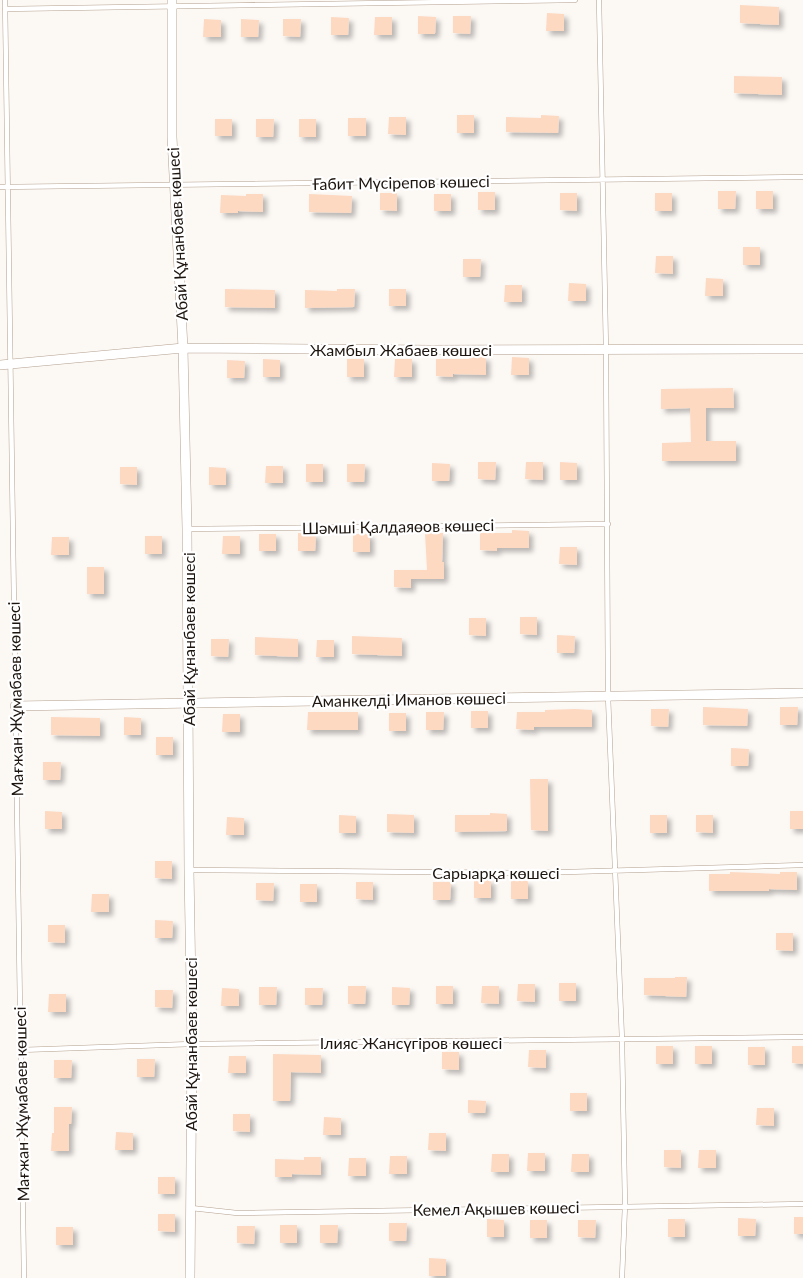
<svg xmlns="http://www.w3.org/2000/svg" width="803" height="1278" font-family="Lato,sans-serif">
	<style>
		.building { fill: #fdd9c2; filter: url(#shadow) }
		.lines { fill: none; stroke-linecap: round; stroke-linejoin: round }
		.service-casing { stroke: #b4a18f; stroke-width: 5.5 }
		.minor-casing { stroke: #b4a18f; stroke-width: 10 }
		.service { stroke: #fff; stroke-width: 4.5 }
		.minor { stroke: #fff; stroke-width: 9 }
		.labels { text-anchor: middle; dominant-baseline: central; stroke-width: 4.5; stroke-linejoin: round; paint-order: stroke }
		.street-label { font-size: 16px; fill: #1c140e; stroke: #fff }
	</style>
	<defs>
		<filter id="shadow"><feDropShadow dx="4" dy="4" stdDeviation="2.5" flood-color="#0004"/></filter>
	</defs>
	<rect width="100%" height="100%" fill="#fcf8f4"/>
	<path class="building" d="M740,5L779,7V25L740,23Z
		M547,13L564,14V31H546Z
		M418,16L436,17L435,34H418Z
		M453,16H471L470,34L453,33Z
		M331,17L349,18L348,35H331Z
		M375,17H392V35H374Z
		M204,19L221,20V37H203Z
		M241,19L259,20L258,37H241Z
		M283,19H301L300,37L283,36Z
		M734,76L782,77V95L734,93Z
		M457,115H474V133H457Z
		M541,115L559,116L558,133L506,132V117L541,118Z
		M389,117H406V135L388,134Z
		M348,118H366V136H348Z
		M215,119H232V136H215Z
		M256,119H274L273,137H256Z
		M299,119H316V137H299Z
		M718,191H736L735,209H718Z
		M756,191H773V209H756Z
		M478,192H495V210H478Z
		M380,193H397V211L380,210Z
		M560,193H577V211L560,210Z
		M655,193H672V211H655Z
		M246,194H263V212L238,211V213H220L221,195L246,196Z
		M309,194L352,196L351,213L309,212Z
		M434,194H451V211H434Z
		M743,247H760V265H743Z
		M656,256H673V274L655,273Z
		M463,259H481L480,277H463Z
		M706,278L723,279V296H705Z
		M569,283L586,284V301H568Z
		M505,285H522V302H504Z
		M225,289L275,290V308L225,307Z
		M337,289H355L354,307L305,308V290L337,291Z
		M389,289H406V306H389Z
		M469,357H486V375L453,374V377L436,376V359H469Z
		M512,357L529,358V375H511Z
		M263,359L280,360V377H263Z
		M347,359H364V377H347Z
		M395,359H412V377H394Z
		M227,360L245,361L244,378H227Z
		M733,388L734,408H706V441H736V461H662V443L691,442L690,408L661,409V389Z
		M478,462H496L495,480L478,479Z
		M526,462H543V480L525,479Z
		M560,462L577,463V480H560Z
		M432,463L450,464L449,481H432Z
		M306,464H323V482H306Z
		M347,464H365L364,482H347Z
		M266,466H283V483H265Z
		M120,467H137V485L120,484Z
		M209,467L226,468V485H209Z
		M512,530L529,531V548H497V551L480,550V533H512Z
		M298,533L316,534L315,551H298Z
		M425,533H443L442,562H444V579H411V588L394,587V570H427Z
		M259,534H276V551H259Z
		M353,534H370V552H353Z
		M145,536H162V554H145Z
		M223,536H240V554H222Z
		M52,537H69V555H51Z
		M560,547H577V565L559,564Z
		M87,567H104V594H87Z
		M520,617H537V635L520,634Z
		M469,618H486V636L469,635Z
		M557,635L575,636L574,653H557Z
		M352,636L402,638V656L352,654Z
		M255,637L298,639V657L255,655Z
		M211,639H229L228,657L211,656Z
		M317,640H334V657H316Z
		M703,707L748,709L747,726L703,725Z
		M780,707H798L797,725H780Z
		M575,709L592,710V727H534V730L516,729L517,712H545V710Z
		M651,709H669L668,727L651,726Z
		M471,711H488V728H471Z
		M308,712H358V730H307Z
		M426,712H444L443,730H426Z
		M389,713H406V731H389Z
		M223,714H240V732H222Z
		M51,717L100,718V736L51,735Z
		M124,717L141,718V735H124Z
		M156,737H173V755H156Z
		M731,748L749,749L748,766H731Z
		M43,762H61L60,780H43Z
		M530,779H548V831L531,830Z
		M45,811L62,812V829H45Z
		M790,811H803V829H790Z
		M490,813L507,814V831L455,832V815H490Z
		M387,814L414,815V833L387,832Z
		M339,815L356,816V833H339Z
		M650,815H667V833H650Z
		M696,815H713V833L696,832Z
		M227,817L244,818V835H226Z
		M155,861H172V879L155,878Z
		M730,872L780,874V872H797V890L769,889V891H709V874H730Z
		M474,880H491V898H474Z
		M511,881H528V899H511Z
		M356,882H373V900L356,899Z
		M433,882H451L450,900H433Z
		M256,883H274L273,901L256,900Z
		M300,884H317V902H300Z
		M92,894H109V912H91Z
		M155,920L173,921L172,938H155Z
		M48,925H65V943L48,942Z
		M776,933H793V951L776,950Z
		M675,977H687L686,997L644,995V978H675Z
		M559,983H576V1001H559Z
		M518,984H535V1002L517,1001Z
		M348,986H366L365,1004H348Z
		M436,986H453V1004H436Z
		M482,986H499V1004L481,1003Z
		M259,987H277L276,1005H259Z
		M392,987L410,988L409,1005H392Z
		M222,988L239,989V1006H221Z
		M305,988H323L322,1005H305Z
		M155,990H173L172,1008L155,1007Z
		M49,994H66V1012H48Z
		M656,1046H673V1064H656Z
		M695,1046H712V1064H695Z
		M792,1046H803V1064L792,1063Z
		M748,1047H765V1065H748Z
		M529,1050H546V1068L528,1067Z
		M442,1052H459V1070L442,1069Z
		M273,1054L321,1055V1073L291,1072L290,1101H273Z
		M229,1056H246V1073H228Z
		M137,1059H155L154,1077H137Z
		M54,1060H72L71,1078H54Z
		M570,1093H587V1111H570Z
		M468,1100L486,1101L485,1113H468Z
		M54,1107H72L71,1124H69V1151H51L52,1133H54Z
		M757,1108H774V1126L756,1125Z
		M233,1114H250V1132L233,1131Z
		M324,1117L341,1118V1135H323Z
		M116,1132L133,1133V1150H115Z
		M429,1133H446V1151L428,1150Z
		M664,1150H681V1168L664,1167Z
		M699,1150H716V1168H698Z
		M528,1153H545V1171H527Z
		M492,1154H509V1172H491Z
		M572,1154H589V1172H571Z
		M390,1156H407V1174H389Z
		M304,1157H321V1175L292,1174V1177H275V1159L304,1160Z
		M349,1158H366V1176H348Z
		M158,1177H175V1194H158Z
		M158,1214H175V1232L158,1231Z
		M794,1217H803V1234H794Z
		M738,1218L756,1219L755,1236H738Z
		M487,1219L504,1220V1237H487Z
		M668,1219H685V1237H668Z
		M530,1220H547V1238H530Z
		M578,1220H596L595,1238L578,1237Z
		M389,1223H407L406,1241H389Z
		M280,1225H297V1243H280Z
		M320,1225H338L337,1243H320Z
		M237,1226H255L254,1244L237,1243Z
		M56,1227H73V1245H56Z
		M429,1258L446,1259V1276H429Z"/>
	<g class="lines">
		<defs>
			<path id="service" d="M5,0L24,1278
				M599,0L606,350L608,696L622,1040L625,1205L622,1278
				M5,9L575,0
				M0,187L803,177
				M187,529L608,524
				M189,870L533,873L803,865
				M20,1050L192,1044L803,1037
				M191,1208L237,1213L803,1204"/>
			<path id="minor" d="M172,0V137L183,348L187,529L189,870L192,1044L190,1278
				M0,365L183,348L430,350L803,349
				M15,706L803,693"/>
		</defs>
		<use href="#service" class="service-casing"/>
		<use href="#minor" class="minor-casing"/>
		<use href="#service" class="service"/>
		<use href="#minor" class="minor"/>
	</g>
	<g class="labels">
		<g class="street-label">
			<text transform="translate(401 182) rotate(-1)">Ғабит Мүсірепов көшесі</text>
			<text transform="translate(177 234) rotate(-93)">Абай Құнанбаев көшесі</text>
			<text x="401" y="349">Жамбыл Жабаев көшесі</text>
			<text transform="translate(398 526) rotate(-1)">Шәмші Қалдаяөов көшесі</text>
			<text transform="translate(188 639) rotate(-90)">Абай Құнанбаев көшесі</text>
			<text transform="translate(15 699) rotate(-91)">Мағжан Жұмабаев көшесі</text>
			<text transform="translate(409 699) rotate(-1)">Аманкелді Иманов көшесі</text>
			<text x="496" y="872">Сарыарқа көшесі</text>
			<text x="411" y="1042">Ілияс Жансүгіров көшесі</text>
			<text transform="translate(190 1044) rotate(-90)">Абай Құнанбаев көшесі</text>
			<text transform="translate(21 1104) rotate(-91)">Мағжан Жұмабаев көшесі</text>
			<text transform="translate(496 1208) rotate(-1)">Кемел Ақышев көшесі</text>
		</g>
	</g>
</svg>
